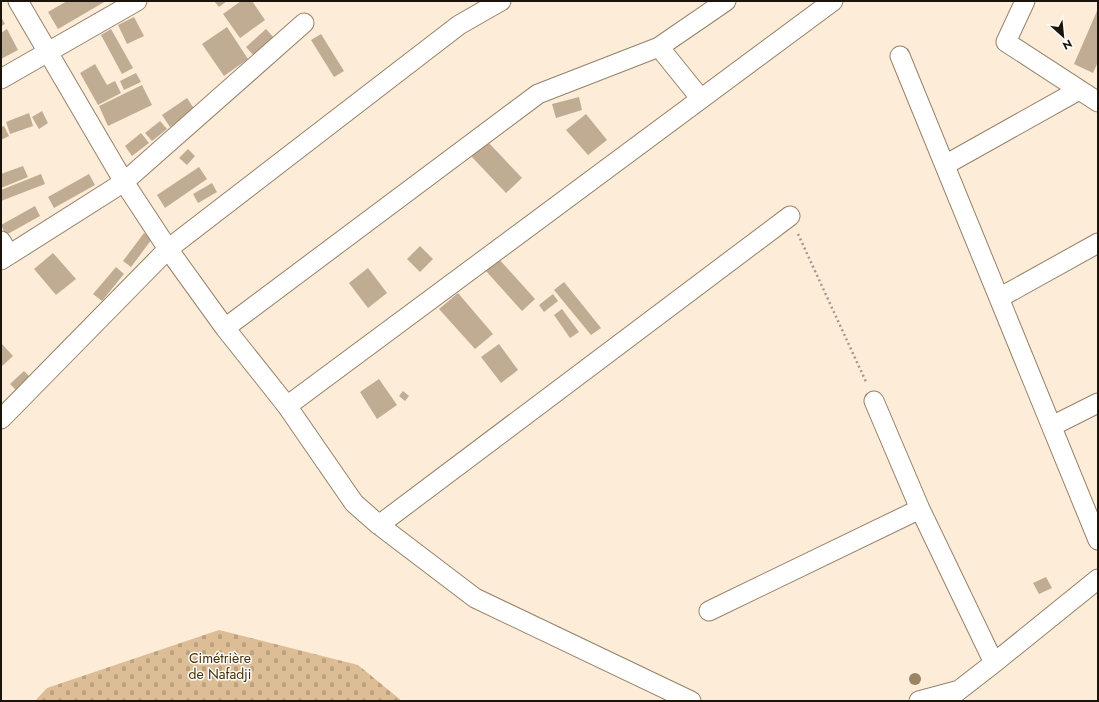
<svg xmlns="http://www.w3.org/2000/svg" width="1099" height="702" font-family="Jost,sans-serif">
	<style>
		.cemetery { fill: url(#cemetery-stones) }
		.building { fill: #c0ac93 }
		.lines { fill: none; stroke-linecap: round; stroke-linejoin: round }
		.street-casing { stroke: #958269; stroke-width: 21 }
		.path { stroke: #a69989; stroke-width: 2.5; stroke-dasharray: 2 3; stroke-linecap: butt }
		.street { stroke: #fff; stroke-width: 19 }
		.tree { fill: #998464 }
		.labels { text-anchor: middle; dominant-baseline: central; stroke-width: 3; stroke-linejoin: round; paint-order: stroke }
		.park-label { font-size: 14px; fill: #472e05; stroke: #fcfcfc }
	</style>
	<defs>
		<pattern id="cemetery-stones" width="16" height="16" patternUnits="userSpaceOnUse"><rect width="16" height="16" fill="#dcbd95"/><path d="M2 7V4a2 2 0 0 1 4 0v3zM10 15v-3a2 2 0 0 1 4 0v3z" fill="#bca27f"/></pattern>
	</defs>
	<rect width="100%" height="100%" fill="#fdecd7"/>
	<path class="cemetery" d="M219,630L358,665L402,701H35L47,688Z"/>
	<path class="building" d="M67,1H106L58,29L48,12Z
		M214,1H227L219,7Z
		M241,1H252L265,20L240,38L223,14Z
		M1097,11L1098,12V62L1093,73L1074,64Z
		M1,17L5,24L1,26Z
		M134,17L144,36L127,44L118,25Z
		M227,27L248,59L224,76L202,44Z
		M7,29L18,50L1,59V33Z
		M111,29L133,68L122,74L101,35Z
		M266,29L275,39L255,57L246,47Z
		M321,34L344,71L334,77L311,40Z
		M95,64L107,85L115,81L121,93L98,105L80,73Z
		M136,73L141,82L124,90L120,81Z
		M142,85L152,105L108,126L99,106Z
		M579,97L582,110L556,118L552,104Z
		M187,98L195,110L170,127L162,115Z
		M42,111L48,123L39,129L32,117Z
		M29,113L33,126L10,134L6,122Z
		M586,114L607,140L588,155L566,130Z
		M160,121L167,129L152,141L145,133Z
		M4,126L9,136L1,140V127Z
		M141,133L149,143L132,156L125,146Z
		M487,141L522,178L506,193L471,156Z
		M188,149L195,156L187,165L179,158Z
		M23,166L28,177L1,188V174Z
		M199,167L207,179L165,208L157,195Z
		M41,174L45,184L1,201V190Z
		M89,174L95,185L54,208L48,197Z
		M212,183L217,192L198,203L193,194Z
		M35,206L40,216L6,235L1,225Z
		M144,233L152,239L131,267L123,261Z
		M420,246L433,259L420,272L407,259Z
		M53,253L76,279L56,295L34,269Z
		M499,259L535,299L522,311L486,271Z
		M116,267L124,274L102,301L93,294Z
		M368,268L387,293L368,308L349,283Z
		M564,282L601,328L591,335L554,290Z
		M458,293L493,334L475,349L439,309Z
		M553,294L558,301L544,312L539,305Z
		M562,309L579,332L570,338L554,315Z
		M1,343L13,356L1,367Z
		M499,344L518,370L501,383L481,357Z
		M24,371L32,379L18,392L10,384Z
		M379,379L397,405L377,419L360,392Z
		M403,391L409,396L405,401L399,396Z
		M1046,577L1052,588L1039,594L1033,583Z"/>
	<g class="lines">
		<defs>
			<path id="street" d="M18,1L124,182L168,249L225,328L287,406L354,503L379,525L475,598L691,701
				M1025,1L1006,42L1098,102
				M659,47L701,99
				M900,56L1098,540
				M1,79L137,1
				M945,165L1079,90
				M1,241L9,255
				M1,260L124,182L304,23
				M999,298L1098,243
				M225,328L538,94L659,47L726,1
				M874,401L920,509L994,663
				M287,406L833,1
				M1,419L168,249L459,25L501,1
				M1052,426L1098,403
				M379,525L790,216
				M709,611L920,509
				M919,701L956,691
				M945,701L994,663L1098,579"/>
		</defs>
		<use href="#street" class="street-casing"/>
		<path class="path" d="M798,234L867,384"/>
		<use href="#street" class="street"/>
	</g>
	<circle class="tree" cx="915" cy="679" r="6"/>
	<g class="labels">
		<g class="park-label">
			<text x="220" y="658">Cimétrière<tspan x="220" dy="16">de Nafadji</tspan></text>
		</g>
	</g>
	<rect width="1099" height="702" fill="none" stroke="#1b140b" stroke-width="4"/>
	<g transform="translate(1063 36) rotate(153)" stroke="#fcfcfc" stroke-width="3" paint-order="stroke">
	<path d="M0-3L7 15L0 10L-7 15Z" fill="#1b140b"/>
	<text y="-6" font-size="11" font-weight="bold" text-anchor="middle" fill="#1b140b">N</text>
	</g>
</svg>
